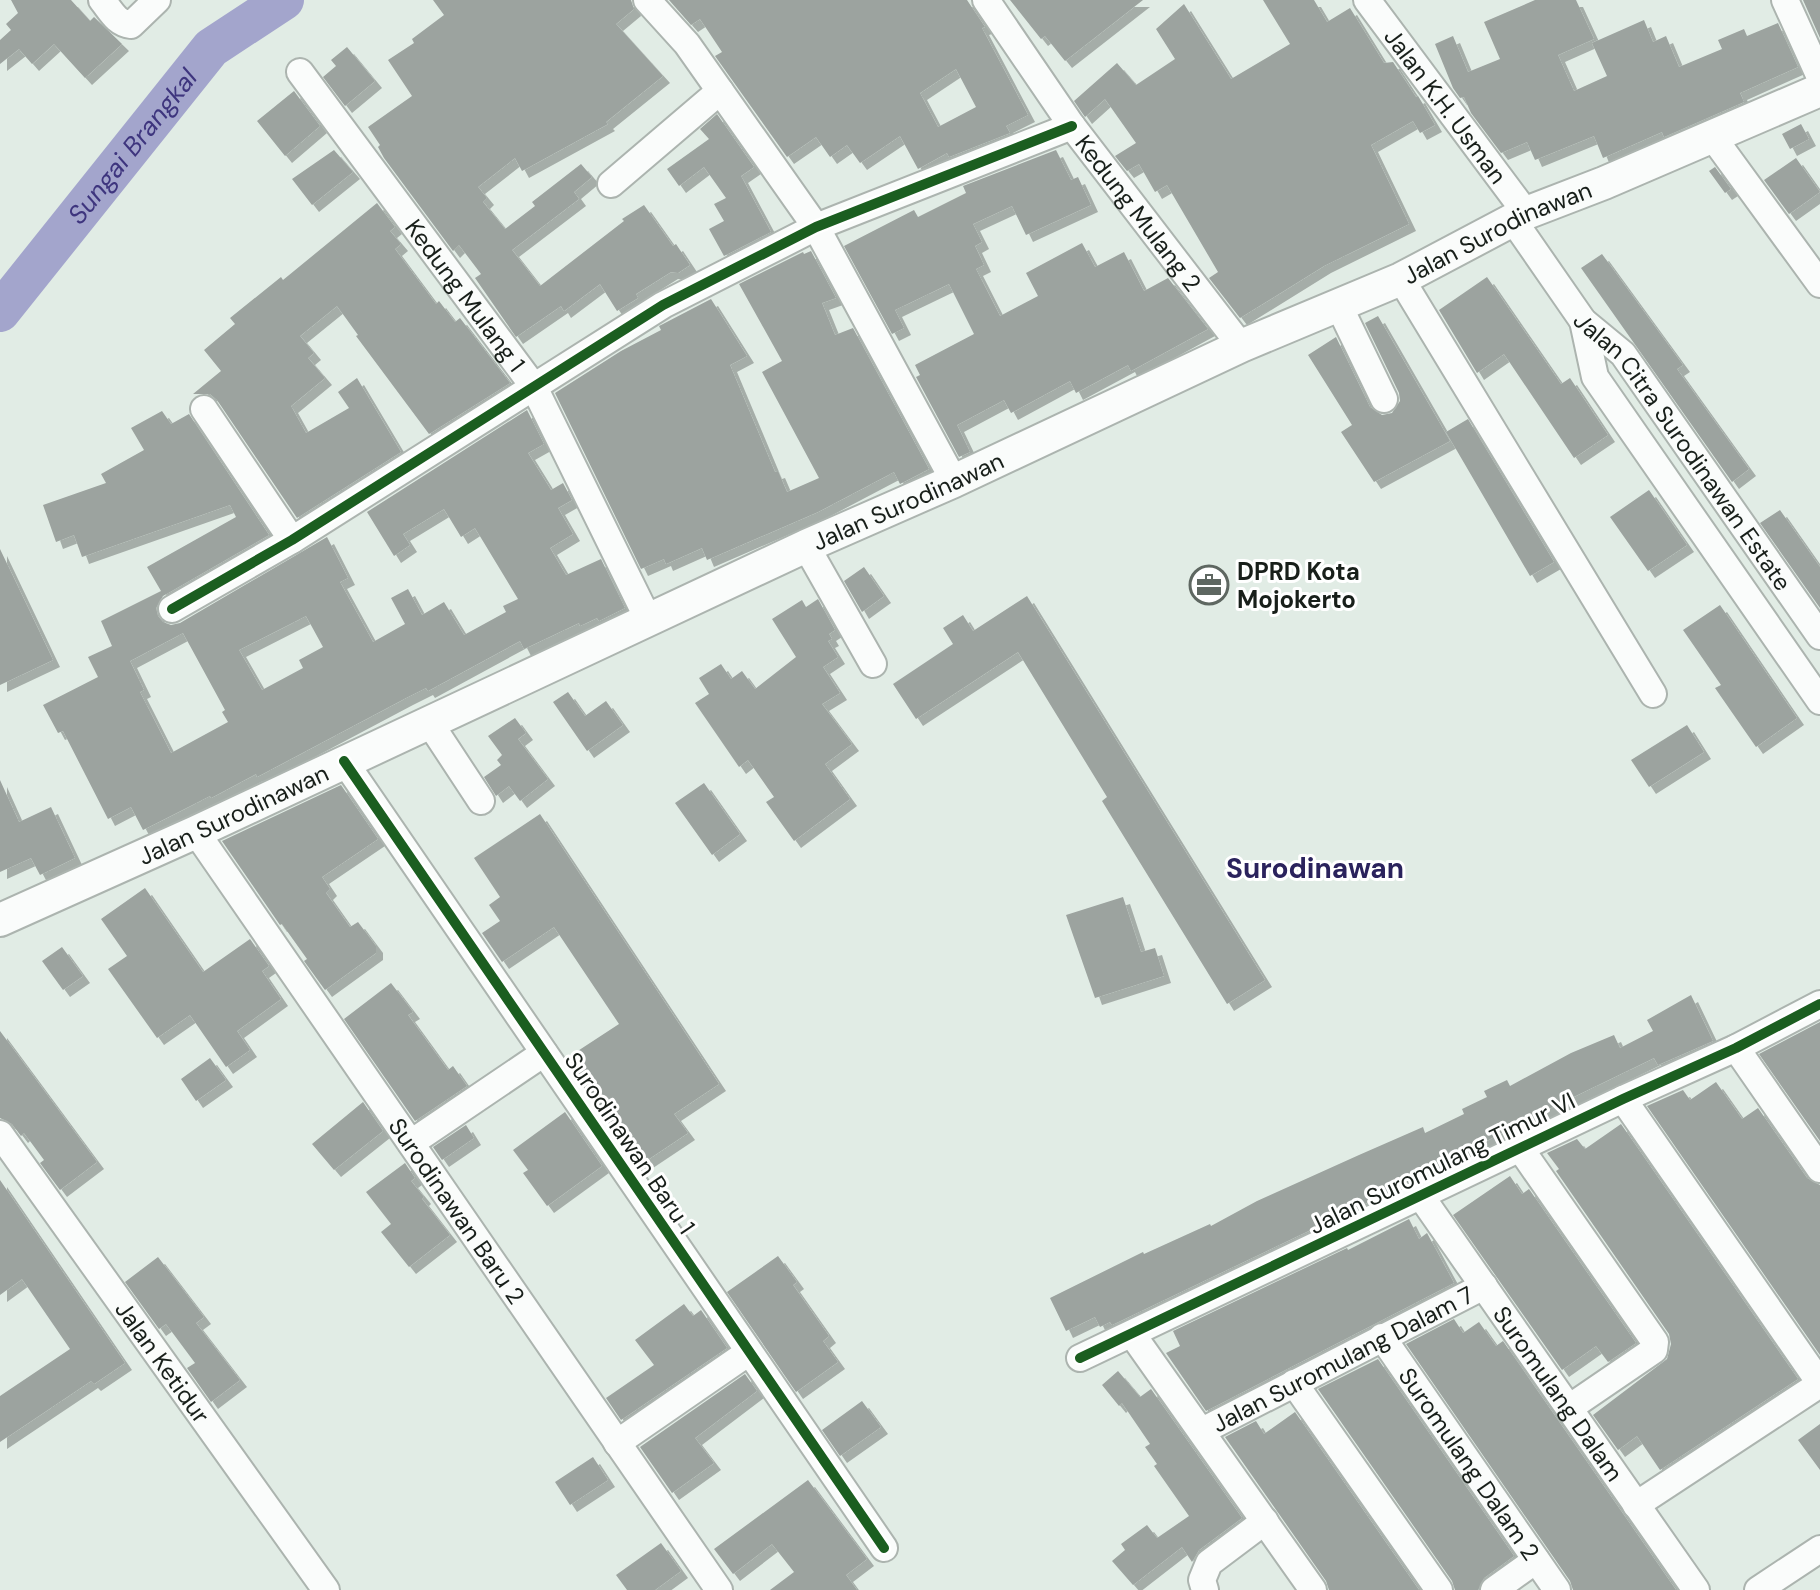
<svg xmlns="http://www.w3.org/2000/svg" width="1820" height="1590" font-family="'DM Sans',sans-serif">
	<style>
		.lines { fill: none; stroke-linecap: round; stroke-linejoin: round }
		.river { stroke: #a3a5cc; stroke-width: 40 }
		.building { fill: #9ca39f; fill-rule: evenodd; filter: url(#shadow) }
		.minor-casing { stroke: #acb4af; stroke-width: 30 }
		.major-casing { stroke: #acb4af; stroke-width: 36 }
		.minor { stroke: #fafcfb; stroke-width: 26 }
		.major { stroke: #fafcfb; stroke-width: 32 }
		.cycleway-casing { stroke: #fff; stroke-width: 15 }
		.cycleway { stroke: #1b5e20; stroke-width: 10 }
		.labels { text-anchor: middle; dominant-baseline: central; stroke-width: 6; stroke-linejoin: round; paint-order: stroke }
		.street-label { font-size: 24px; fill: #181f1a; stroke: #fff }
		.poi-label { font-size: 24px; font-weight: bold; fill: #181f1a; stroke: #fff; text-anchor: start }
		.water-label { font-size: 26px; font-style: italic; fill: #3e357e; stroke: #fff }
		.quarter-label { font-size: 28px; font-weight: bold; fill: #2a225c; stroke: #fff }
	</style>
	<defs>
		<filter id="shadow"><feDropShadow dx="7" dy="7" stdDeviation="0" flood-color="#0004"/></filter>
	</defs>
	<rect width="100%" height="100%" fill="#e1ece5"/>
	<g class="lines">
		<path class="river" id="s1" d="M0,312L211,48L284,0"/>
	</g>
	<path class="building" d="M11,0H71L90,21L94,17L122,44L85,78L54,44L32,64L19,49L0,64V40L11,30L6,24L18,13Z
		M433,0H631L634,9L616,24L663,76L606,122L608,124L522,171L515,158L478,187L487,198L483,202L505,229L535,206L532,202L581,164L592,177L574,192L579,199L512,250L540,286L624,221L622,219L644,205L673,246L676,244L690,265L678,273L671,272L636,294L638,298L617,311L600,284L564,311L561,306L516,337L475,278L481,274L459,245L453,251L384,158L378,147L380,145L368,127L412,96L388,60L414,43L412,39L444,15Z
		M669,0H967L985,27L982,28L1028,115L1006,126L1010,133L949,157L947,153L918,169L900,136L860,163L847,145L830,157L816,137L787,157L715,56L722,52L700,19L691,25ZM956,69L976,107L938,127L920,93Z
		M1010,0H1143L1065,61L1045,36L1041,39Z
		M1263,0H1314L1327,22L1350,8L1384,63L1393,62L1416,97L1418,96L1435,125L1420,133L1413,121L1371,145L1409,224L1324,266L1240,318L1209,278L1218,272L1167,185L1155,192L1139,164L1127,171L1115,156L1136,143L1105,99L1085,117L1074,101L1117,63L1136,85L1175,59L1156,29L1184,4L1231,79L1290,44Z
		M1535,0H1576L1594,39L1558,55L1574,91L1607,76L1592,43L1644,20L1653,42L1666,36L1679,67L1722,49L1718,40L1744,29L1747,36L1778,23L1798,67L1740,93L1744,102L1664,137L1662,132L1603,158L1594,136L1535,160L1527,142L1501,153L1471,113L1464,97L1460,98L1453,88L1435,44L1453,36L1468,72L1500,59L1484,22Z
		M1803,0H1820V38Z
		M347,47L375,81L345,106L323,77L336,66L331,60Z
		M294,91L320,126L285,156L257,121Z
		M717,114L754,167L741,176L771,232L724,256L709,229L724,221L714,204L726,198L704,167L679,186L667,169L709,139L700,129Z
		M1801,124L1809,139L1790,149L1782,134Z
		M334,150L353,172L312,205L292,179Z
		M1056,150L1071,180L1078,177L1091,205L1026,235L1012,206L973,224L982,242L975,246L984,265L976,269L1000,316L1038,296L1026,273L1082,243L1095,267L1124,252L1144,291L1168,278L1208,329L1131,371L1128,365L1076,393L1070,381L1011,413L1004,400L957,425L970,452L959,457L916,377L920,375L915,365L974,334L949,284L895,310L904,328L892,334L844,246L914,210L918,217L966,193L963,186Z
		M1796,158L1820,192L1789,214L1764,180Z
		M1715,167L1731,189L1725,193L1709,171Z
		M377,203L395,227L390,231L401,244L395,249L436,304L439,301L455,322L460,318L510,383L429,434L356,336L358,335L337,306L300,336L314,353L308,358L325,378L291,406L306,433L349,408L338,392L357,378L401,452L297,518L217,400L210,394H193L221,371L204,350L235,324L230,318L281,277L283,280Z
		M811,251L836,298L822,303L835,335L853,328L929,469L900,484L894,472L818,512L707,560L702,548L666,564L664,559L641,569L555,393L621,351L661,330L659,326L663,324L711,299L747,356L730,365L775,472L778,471L787,492L819,478L762,372L782,361L739,284L803,252L804,254Z
		M1602,254L1683,365L1677,369L1749,469L1732,482L1581,268Z
		M1487,277L1561,384L1570,378L1608,435L1574,458L1504,354L1477,373L1439,310Z
		M1378,316L1450,441L1374,482L1341,432L1352,425L1308,355L1336,337L1370,407L1382,415L1392,413L1400,401L1399,393L1365,323Z
		M527,410L544,444L528,453L551,490L563,483L572,500L558,508L573,534L550,548L566,575L601,559L625,608L599,621L597,618L580,626L579,623L524,649L520,641L428,691L426,688L406,698L257,777L256,774L211,798L210,796L143,830L131,807L108,819L63,731L58,733L43,705L98,677L88,657L112,646L101,621L161,591L147,567L236,517L230,505L82,557L74,535L56,542L43,505L106,483L101,474L144,450L131,428L162,411L171,424L189,414L269,535L163,596L156,608L158,616L163,622L171,625L180,623L327,537L348,578L340,582L373,642L405,624L391,598L408,589L422,615L444,602L464,635L506,612L503,606L518,599L475,528L461,537L444,509L403,534L410,545L394,556L367,512ZM306,616L323,647L299,660L303,668L262,690L239,650ZM183,633L225,710L222,712L228,722L171,753L140,692L144,690L130,661Z
		M1468,419L1554,562L1530,576L1446,432Z
		M1649,490L1687,545L1648,571L1610,517Z
		M1780,510L1820,567V608L1760,523Z
		M0,549L53,660L0,685Z
		M864,567L884,596L862,612L844,581Z
		M1027,596L1265,980L1227,1004L1102,801L1107,797L1018,652L916,719L893,684L953,644L943,628L963,615L973,631Z
		M818,599L835,630L829,634L832,639L828,641L838,657L823,667L840,693L822,704L852,744L825,764L850,799L794,841L766,802L774,797L748,760L739,767L695,703L709,694L699,678L721,664L731,679L742,671L755,689L796,657L772,619L802,600L806,607Z
		M1720,605L1797,718L1756,747L1715,688L1721,685L1683,630Z
		M568,692L585,716L606,701L623,725L587,751L553,702Z
		M515,718L526,733L518,739L548,779L520,801L509,786L496,796L484,777L501,765L497,760L502,755L488,736Z
		M1687,725L1704,752L1649,787L1631,760Z
		M0,780L19,822L51,807L75,858L40,875L31,858L0,872Z
		M704,783L740,834L712,855L675,803Z
		M341,785L378,839L322,877L330,889L326,893L350,927L358,922L376,946V953L325,990L304,961L307,959L282,924L280,925L222,841Z
		M540,814L719,1084L674,1114L688,1133L640,1165L567,1058L619,1024L554,927L502,962L482,933L500,921L489,905L500,897L474,858Z
		M145,888L203,972L250,939L269,966L262,971L281,999L237,1031L250,1050L226,1067L190,1015L157,1038L108,969L127,956L101,919Z
		M1123,897L1141,952L1155,948L1164,976L1095,998L1066,915Z
		M62,947L83,976L63,990L42,961Z
		M391,983L413,1012L408,1015L448,1070L453,1066L467,1086L415,1121L344,1019Z
		M1691,995L1713,1041L1658,1065L1654,1058L1526,1120L1394,1190L1112,1325L1110,1322L1100,1327L1095,1317L1066,1331L1050,1298L1143,1252L1144,1254L1210,1224L1211,1226L1257,1201L1359,1155L1423,1127L1425,1133L1464,1114L1462,1109L1487,1097L1484,1091L1507,1080L1510,1086L1571,1053L1614,1035L1620,1048L1653,1031L1647,1020Z
		M1820,1022V1141L1759,1054Z
		M0,1031L97,1162L60,1190L40,1163L44,1160L24,1133L21,1136L12,1124L0,1118Z
		M210,1058L226,1080L196,1101L181,1079Z
		M1716,1082L1742,1119L1758,1108L1807,1178L1820,1185V1355L1647,1106L1683,1090L1690,1100Z
		M363,1102L383,1131L334,1170L312,1144Z
		M565,1112L602,1166L547,1206L523,1173L528,1170L513,1150Z
		M1621,1124L1798,1379L1660,1470L1637,1436L1618,1450L1593,1415L1667,1359L1671,1344L1669,1334L1556,1171L1559,1169L1547,1153L1577,1139L1585,1149Z
		M466,1125L474,1138L442,1160L433,1147Z
		M405,1163L415,1178L411,1181L424,1197L422,1199L450,1235L409,1267L381,1232L391,1224L366,1192Z
		M1510,1176L1522,1194L1529,1189L1636,1343L1608,1362L1596,1346L1562,1370L1453,1215Z
		M0,1180L125,1363L94,1384L91,1381L0,1442V1396L70,1349L22,1279L0,1295Z
		M1409,1219L1419,1239L1427,1233L1454,1283L1206,1411L1166,1353L1180,1346L1173,1331L1347,1248L1348,1250Z
		M778,1256L797,1282L793,1285L829,1336L823,1341L838,1362L796,1392L727,1292Z
		M158,1257L204,1317L196,1323L240,1380L211,1402L187,1368L195,1363L166,1324L159,1329L125,1282Z
		M684,1304L693,1316L701,1310L727,1348L621,1420L606,1398L654,1365L635,1340Z
		M1454,1319L1463,1333L1479,1322L1496,1346L1503,1341L1676,1590H1573L1570,1581L1406,1344Z
		M1378,1359L1514,1556L1484,1578L1478,1590H1455L1452,1581L1318,1389Z
		M1118,1371L1140,1397L1151,1389L1242,1518L1199,1550L1192,1562L1182,1547L1133,1585L1112,1561L1125,1550L1121,1544L1147,1525L1157,1538L1189,1516L1154,1466L1157,1464L1145,1447L1150,1444L1122,1403L1119,1406L1102,1385Z
		M745,1374L757,1391L695,1438L714,1463L672,1493L640,1447Z
		M862,1401L881,1427L840,1456L822,1430Z
		M1295,1412L1419,1590H1329L1326,1581L1225,1437L1256,1421L1264,1434Z
		M1820,1424V1470L1798,1440Z
		M593,1457L608,1480L570,1505L555,1482Z
		M808,1480L867,1559L846,1575L857,1590H770L794,1572L772,1544L733,1574L714,1549Z
		M661,1543L681,1571L655,1590H627L616,1575Z"/>
	<g class="lines">
		<defs>
			<g id="minor">
				<path d="M102,0C111,11 116,23 131,25L157,0"/>
				<path d="M647,0L687,44L816,227L954,481"/>
				<path id="s2" d="M986,0L1072,126L1241,346"/>
				<path id="s3" d="M1367,0L1526,213"/>
				<path d="M1785,0L1820,77"/>
				<path id="s4" d="M300,72L534,387L648,619"/>
				<path d="M1712,136L1820,284"/>
				<path d="M611,184L720,91"/>
				<path id="s5" d="M1513,220L1583,321L1623,354L1820,636"/>
				<path d="M1401,279L1653,694"/>
				<path d="M1339,306L1384,399"/>
				<path d="M1583,321L1595,377L1820,701"/>
				<path d="M204,409L292,540"/>
				<path d="M806,546L873,664"/>
				<path d="M172,609L292,540L663,305L816,227L1072,126"/>
				<path d="M429,722L481,801"/>
				<path d="M344,761L884,1548"/>
				<path id="s6" d="M196,832L719,1590"/>
				<path d="M1736,1048L1820,1169"/>
				<path d="M1623,1099L1820,1383"/>
				<path id="s7" d="M0,1134L326,1590"/>
				<path d="M411,1143L544,1053"/>
				<path d="M1520,1148L1655,1342L1654,1350L1569,1408"/>
				<path id="s8" d="M1420,1195L1696,1590"/>
				<path d="M1132,1334L1313,1590"/>
				<path id="s9" d="M1382,1337L1557,1590"/>
				<path d="M1080,1358L1623,1099L1736,1048L1820,1004"/>
				<path d="M1294,1383L1439,1590"/>
				<path id="s10" d="M1202,1431L1484,1286"/>
				<path d="M617,1443L749,1352"/>
				<path d="M1636,1505L1820,1384"/>
				<path d="M1205,1590L1202,1580L1209,1563L1265,1521"/>
				<path d="M1494,1590L1536,1560"/>
				<path d="M1758,1590L1820,1549"/>
			</g>
			<g id="major">
				<path id="s11" d="M0,920L196,832L806,546L954,481L1241,346L1401,279L1526,213L1604,183L1820,90"/>
			</g>
		</defs>
		<use href="#minor" class="minor-casing"/>
		<use href="#major" class="major-casing"/>
		<use href="#minor" class="minor"/>
		<use href="#major" class="major"/>
		<defs>
			<path id="cycleway" d="M172,609L292,540L663,305L816,227L1072,126
				M344,761L884,1548
				M1080,1358L1623,1099L1736,1048L1820,1004"/>
		</defs>
		<use href="#cycleway" class="cycleway-casing"/>
		<use href="#cycleway" class="cycleway"/>
	</g>
	<defs>
		<symbol id="office-ring" viewBox="-11 -11 22 22"><circle r="9.5" fill="#fff" stroke="#5e6761" stroke-width="1.5"/><path d="M-6-3h4V-5.5h4V-3h4V5H-6ZM-1-4.5V-3h2v-1.5ZM-6 0V1H6V0Z" fill="#5e6761"/></symbol>
	</defs>
	<g fill-rule="evenodd">
		<use href="#office-ring" x="1187" y="563" width="44" height="44"/>
	</g>
	<g class="labels">
		<g class="street-label">
			<text stroke="none"><textPath href="#s3" startOffset="132">Jalan K.H. Usman</textPath></text>
			<text stroke="none"><textPath href="#s2" startOffset="262">Kedung Mulang 2</textPath></text>
			<text stroke="none"><textPath href="#s11" startOffset="1648">Jalan Surodinawan</textPath></text>
			<text stroke="none"><textPath href="#s4" startOffset="278">Kedung Mulang 1</textPath></text>
			<text stroke="none"><textPath href="#s5" startOffset="288">Jalan Citra Surodinawan Estate</textPath></text>
			<text stroke="none"><textPath href="#s11" startOffset="1000">Jalan Surodinawan</textPath></text>
			<text stroke="none"><textPath href="#s11" startOffset="256">Jalan Surodinawan</textPath></text>
			<text transform="translate(630 1143) rotate(56)">Surodinawan Baru 1</text>
			<text transform="translate(1442 1163) rotate(-26)">Jalan Suromulang Timur VI</text>
			<text stroke="none"><textPath href="#s6" startOffset="460">Surodinawan Baru 2</textPath></text>
			<text stroke="none"><textPath href="#s10" startOffset="158">Jalan Suromulang Dalam 7</textPath></text>
			<text stroke="none"><textPath href="#s7" startOffset="280">Jalan Ketidur</textPath></text>
			<text stroke="none"><textPath href="#s8" startOffset="242">Suromulang Dalam</textPath></text>
			<text stroke="none"><textPath href="#s9" startOffset="154">Suromulang Dalam 2</textPath></text>
		</g>
		<g class="poi-label">
			<text x="1237" y="571">DPRD Kota<tspan x="1237" dy="28">Mojokerto</tspan></text>
		</g>
		<g class="water-label">
			<text stroke="none"><textPath href="#s1" startOffset="212">Sungai Brangkal</textPath></text>
		</g>
		<g class="quarter-label">
			<text x="1315" y="868">Surodinawan</text>
		</g>
	</g>
</svg>
